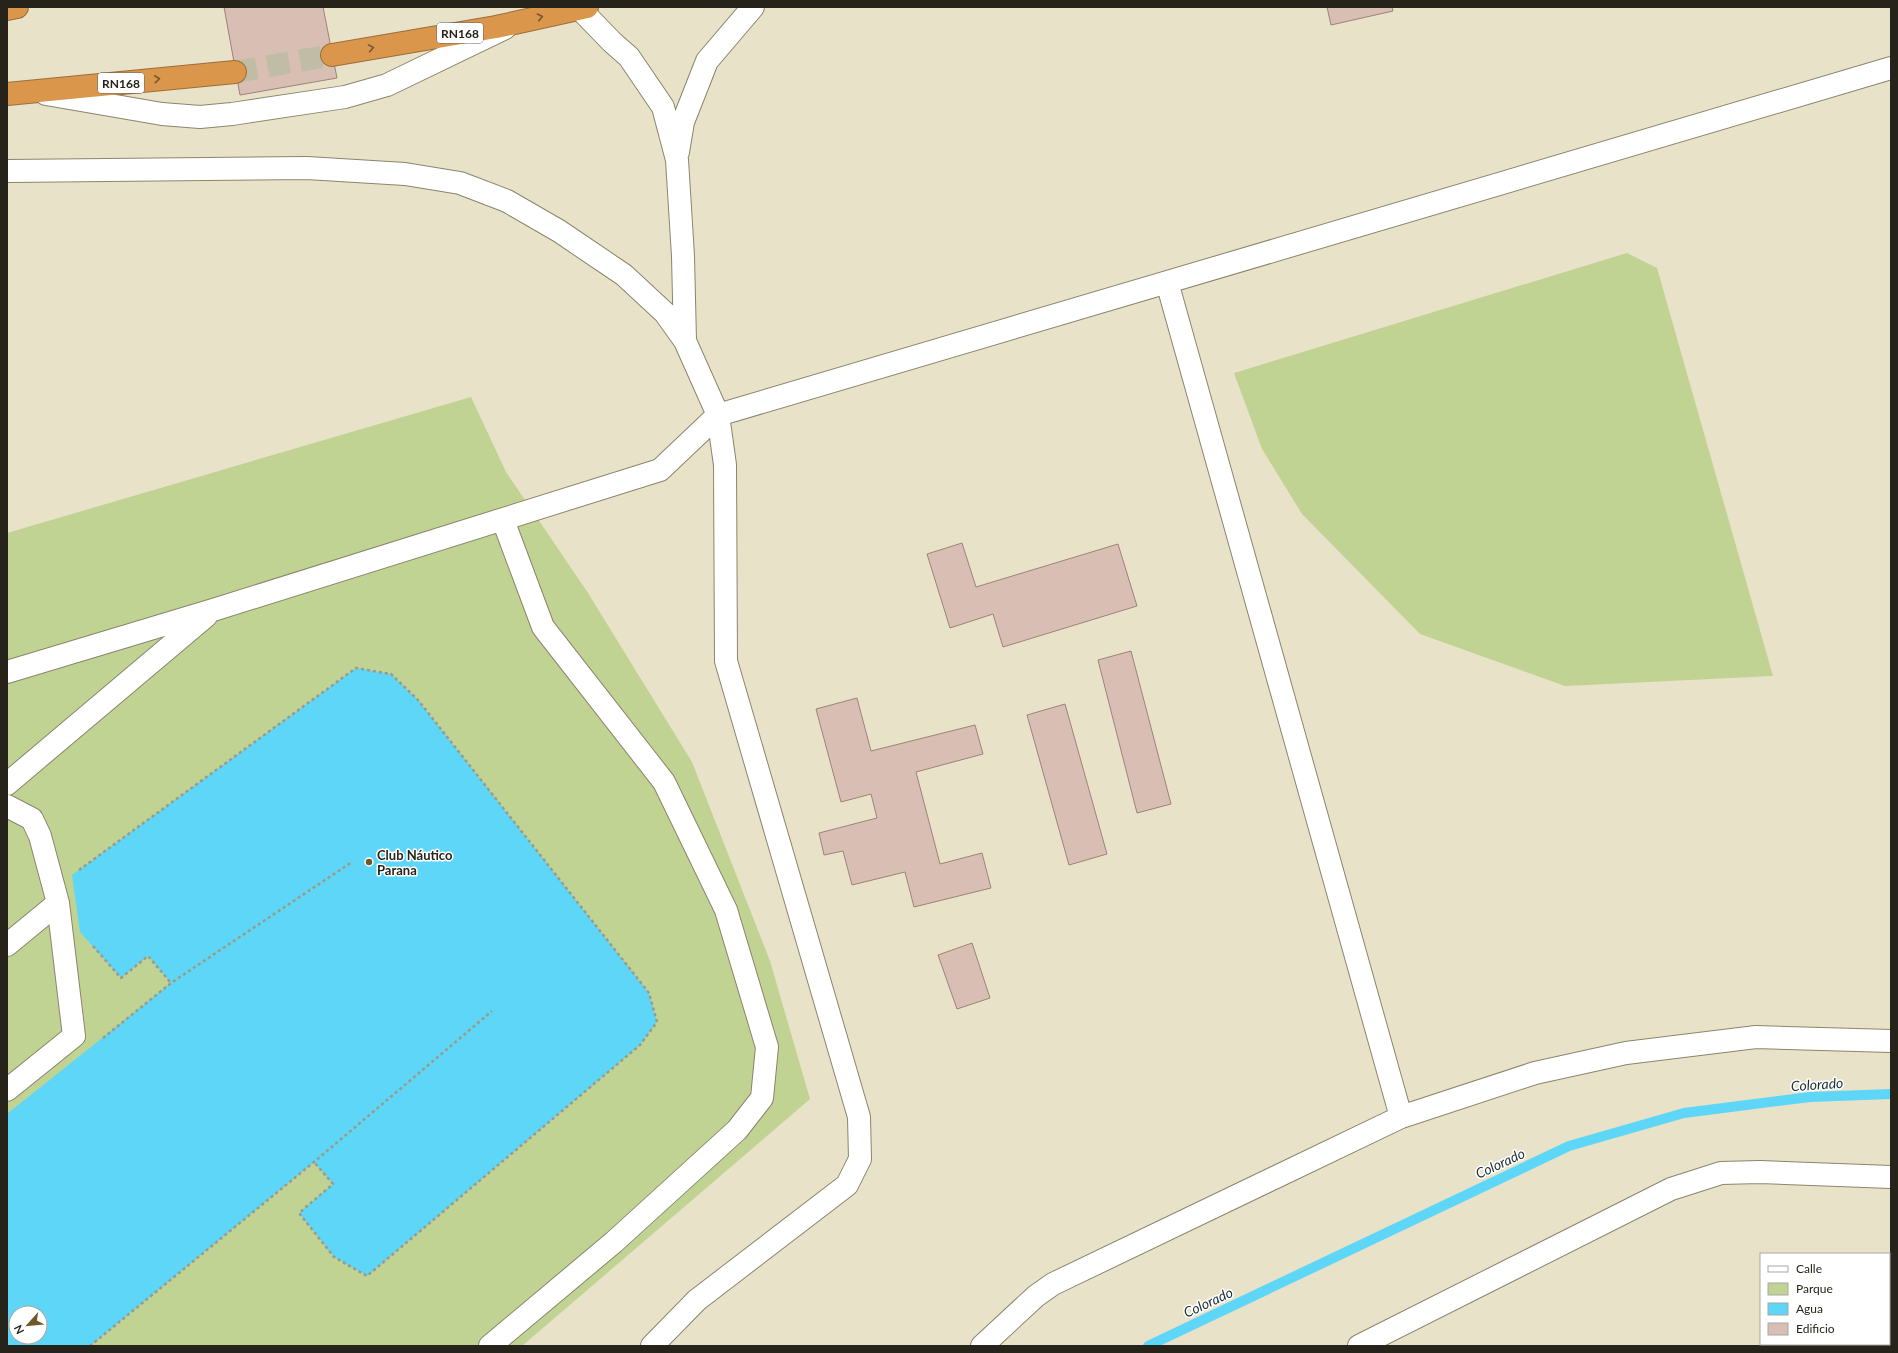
<svg xmlns="http://www.w3.org/2000/svg" width="1898" height="1353" font-family="Lato,sans-serif">
	<style>
		.green { fill: #c0d393; fill-rule: evenodd }
		.water { fill: #5dd6f8; fill-rule: evenodd }
		.lines { fill: none; stroke-linecap: round; stroke-linejoin: round }
		.stream { stroke: #5dd6f8; stroke-width: 10 }
		.building { fill: #d8beb3; stroke: #9c837a }
		.highway-tunnel { stroke: #c1bca6; stroke-width: 22; stroke-dasharray: 22 11; stroke-linecap: butt }
		.minor-casing { stroke: #8b856e; stroke-width: 24 }
		.highway-casing { stroke: #9b6e39; stroke-width: 24 }
		.path { stroke: #9e9986; stroke-width: 2.5; stroke-dasharray: 3 3; stroke-linecap: butt }
		.minor { stroke: #fff; stroke-width: 22 }
		.highway { stroke: #da964a; stroke-width: 22 }
		.oneway { stroke: #775730 }
		.poi-dot { fill: #715829; stroke: #fff; stroke-width: 1.5 }
		.labels { text-anchor: middle; dominant-baseline: central; stroke-width: 3; stroke-linejoin: round; paint-order: stroke }
		.shield { fill: #fff; stroke: #67655f; stroke-width: 1 }
		.shield-label { font-size: 12px; font-weight: bold; fill: #26231a }
		.poi-label { font-size: 13px; font-weight: bold; fill: #26231a; stroke: #fff; text-anchor: start }
		.water-label { font-size: 14px; font-style: italic; fill: #1a2f35; stroke: #fff }
	</style>
	<rect width="100%" height="100%" fill="#e8e2c9"/>
	<path class="green" d="M1627,253L1657,268L1773,676L1565,686L1420,634L1302,514L1262,449L1234,373Z
		M471,397L506,472L588,593L692,762L770,961L810,1099L522,1346H7V533ZM16,1313H40V1337H16Z"/>
	<path class="water" d="M356,668L391,674L418,700L649,993L657,1022L640,1045L367,1276L334,1257L299,1213L333,1184L314,1162L90,1346H7V1114L171,983L148,956L121,978L80,932L72,875ZM16,1313H40V1337H16Z"/>
	<g class="lines">
		<path class="stream" d="M1148,1346L1569,1146L1684,1113L1810,1097L1891,1094"/>
	</g>
	<path class="building" d="M224,7H323L337,78L240,95Z
		M1327,7H1392L1393,11L1331,25Z
		M962,543L976,587L1118,544L1137,606L1003,647L993,614L950,628L927,554Z
		M1131,651L1171,804L1137,813L1098,660Z
		M857,698L871,751L975,725L983,754L916,772L940,864L982,853L991,888L914,907L905,872L852,885L843,851L824,855L819,833L877,818L871,794L841,802L816,709Z
		M1065,704L1107,854L1069,865L1027,715Z
		M972,943L990,998L957,1009L938,955Z"/>
	<g class="lines">
		<path class="highway-tunnel" d="M235,72L332,55"/>
		<defs>
			<path id="minor" d="M580,9L612,42L629,57L663,107L677,160L683,256L685,341
				M46,94L162,114L200,117L232,114L345,97L387,85L505,28
				M678,152L683,122L707,61L753,7
				M7,171L307,168L405,174L460,183L507,201L559,231L624,275L665,313L685,341L718,415L725,465L726,661L859,1117L860,1159L847,1185L697,1300L652,1346
				M1167,282L1401,1117
				M7,672L213,610L660,470L718,415L1891,68
				M7,784L206,616
				M7,806L32,819L40,836L58,903L74,1036L7,1090
				M7,945L58,903
				M490,1346L614,1242L737,1130L762,1098L767,1047L726,910L664,782L543,627L503,520
				M982,1346L1036,1296L1053,1284L1401,1117L1535,1073L1626,1053L1756,1037L1891,1041
				M1359,1346L1671,1189L1721,1173L1760,1172L1891,1177"/>
			<path id="highway" d="M7,9L17,7
				M332,55L496,27L587,7
				M7,94L235,72"/>
		</defs>
		<use href="#minor" class="minor-casing"/>
		<use href="#highway" class="highway-casing"/>
		<path class="path" d="M79,870L356,668L391,674L418,700L649,993L657,1022L640,1045L367,1276L334,1257L299,1213L333,1184L314,1162
			M93,946L121,978L148,956L171,983
			M103,1038L171,983L352,862
			M90,1346L314,1162L492,1011"/>
		<use href="#minor" class="minor"/>
		<use href="#highway" class="highway"/>
	</g>
	<defs><path id="oneway-chevron" d="M-2-3.5L2.5 0L-2 3.5" fill="none" stroke-width="1.6" stroke-linecap="round" stroke-linejoin="round"/></defs>
	<g class="oneway">
		<use href="#oneway-chevron" transform="translate(540 17) rotate(-12)"/>
		<use href="#oneway-chevron" transform="translate(371 48) rotate(-10)"/>
		<use href="#oneway-chevron" transform="translate(157 79) rotate(-6)"/>
	</g>
	<circle class="poi-dot" cx="369" cy="862" r="4"/>
	<g class="labels">
		<g class="shield">
			<rect x="437" y="23" width="46" height="20" rx="3"/>
			<rect x="98" y="73" width="46" height="20" rx="3"/>
		</g>
		<g class="shield-label">
			<text x="460" y="33">RN168</text>
			<text x="121" y="83">RN168</text>
		</g>
		<g class="poi-label">
			<text x="377" y="855">Club Náutico<tspan x="377" dy="15">Parana</tspan></text>
		</g>
		<g class="water-label">
			<text transform="translate(1817 1084) rotate(-4)">Colorado</text>
			<text transform="translate(1500 1163) rotate(-25)">Colorado</text>
			<text transform="translate(1208 1302) rotate(-25)">Colorado</text>
		</g>
	</g>
	<rect width="1898" height="1353" fill="none" stroke="#26231a" stroke-width="16"/>
	<rect x="1760" y="1253" width="130" height="92" fill="#ffffff" stroke="#a8a7a3"/>
	<rect x="1768" y="1266" width="20" height="6" fill="#ffffff" stroke="#a8a7a3"/>
	<text x="1796" y="1273" font-size="12" fill="#26231a">Calle</text>
	<rect x="1768" y="1283" width="20" height="12" fill="#c0d393" stroke="#a8a7a3"/>
	<text x="1796" y="1293" font-size="12" fill="#26231a">Parque</text>
	<rect x="1768" y="1303" width="20" height="12" fill="#5dd6f8" stroke="#a8a7a3"/>
	<text x="1796" y="1313" font-size="12" fill="#26231a">Agua</text>
	<rect x="1768" y="1323" width="20" height="12" fill="#d8beb3" stroke="#a8a7a3"/>
	<text x="1796" y="1333" font-size="12" fill="#26231a">Edificio</text>
	<g transform="translate(28 1325) rotate(243)"><circle r="19" fill="#ffffff" stroke="#a8a7a3"/>
	<path d="M0-3L7 15L0 10L-7 15Z" fill="#715829"/>
	<text y="-6" font-size="11" font-weight="bold" text-anchor="middle" fill="#26231a">N</text>
	</g>
</svg>
